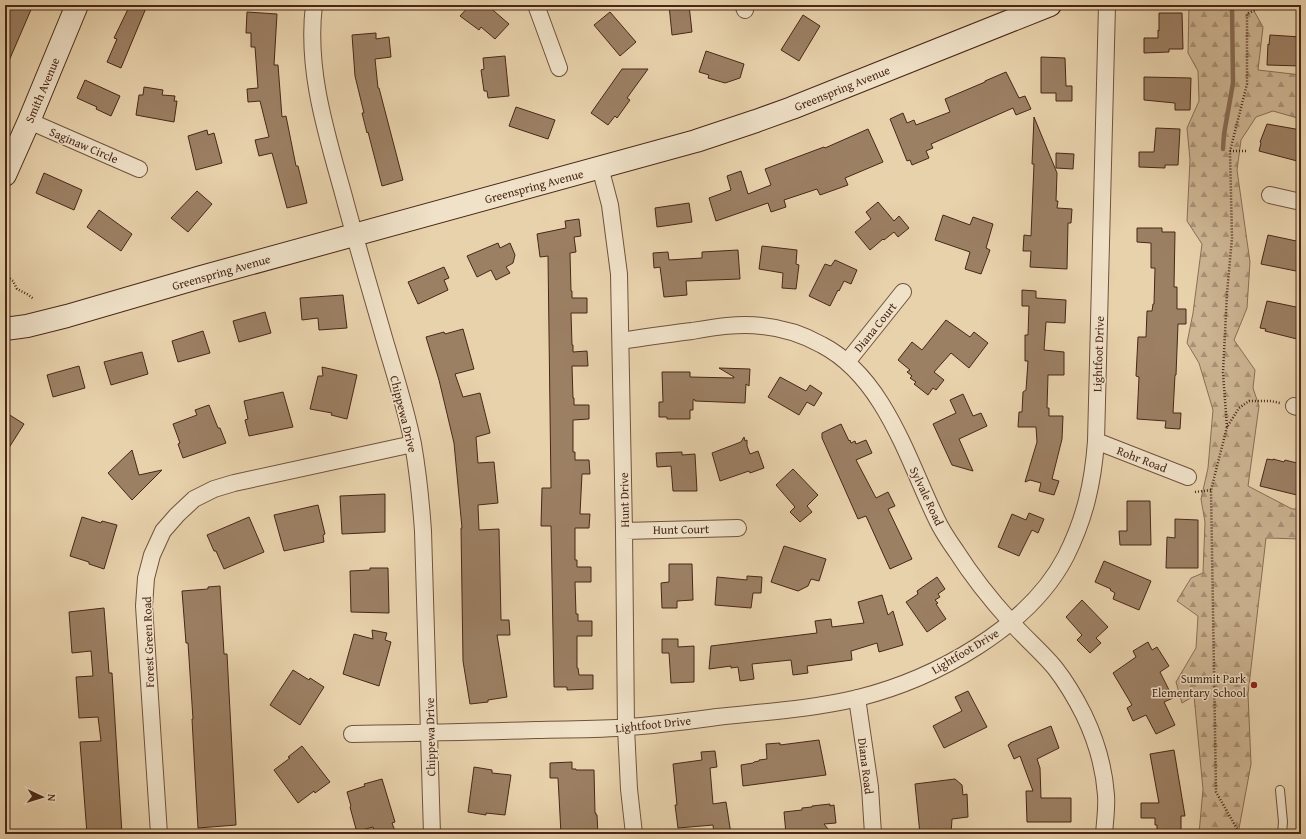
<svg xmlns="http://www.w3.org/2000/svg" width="1306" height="839" font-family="'Gentium Book Plus',serif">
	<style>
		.forest { fill: url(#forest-firs); stroke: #8b6e55 }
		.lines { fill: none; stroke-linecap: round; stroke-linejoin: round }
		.stream { stroke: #886b52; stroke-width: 4.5 }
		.building { fill: #9c8064; stroke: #492717 }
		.lane-casing { stroke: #71523c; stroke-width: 10 }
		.street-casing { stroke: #71523c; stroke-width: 18 }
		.secondary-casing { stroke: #492717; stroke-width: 24 }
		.path { stroke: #492717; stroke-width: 2.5; stroke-dasharray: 1 2; stroke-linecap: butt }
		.lane { stroke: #f0e2c9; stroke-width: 8 }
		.street { stroke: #f0e2c9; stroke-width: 16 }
		.secondary { stroke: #f0e2c9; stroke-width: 22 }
		.poi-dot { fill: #8f2418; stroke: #f0e2c9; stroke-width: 1.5 }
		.labels { text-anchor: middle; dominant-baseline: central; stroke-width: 3; stroke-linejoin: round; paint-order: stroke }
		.street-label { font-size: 12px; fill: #492717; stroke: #f0e2c9 }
		.poi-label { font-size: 12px; fill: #492717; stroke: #f0e2c9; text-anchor: end }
	</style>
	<defs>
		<pattern id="forest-firs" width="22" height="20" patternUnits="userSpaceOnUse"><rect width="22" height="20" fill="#cdb593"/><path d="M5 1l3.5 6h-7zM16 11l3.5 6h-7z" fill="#a89377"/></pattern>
	</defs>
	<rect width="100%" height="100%" fill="#e8d2ac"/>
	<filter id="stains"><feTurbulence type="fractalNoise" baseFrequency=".005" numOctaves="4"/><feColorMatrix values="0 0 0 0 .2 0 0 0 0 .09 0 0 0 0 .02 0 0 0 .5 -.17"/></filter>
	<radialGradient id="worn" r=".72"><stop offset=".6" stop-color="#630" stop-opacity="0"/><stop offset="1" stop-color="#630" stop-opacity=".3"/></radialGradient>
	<path class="forest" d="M1189,5H1254V11L1263,27L1258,70L1301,75V119L1273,111L1256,117L1241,140L1237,170L1250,262L1247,308L1234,340L1255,370L1253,388L1259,406L1248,486L1292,509H1301V539L1266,538L1248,694L1251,764L1238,834H1199L1203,789L1194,696L1182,703L1176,682L1196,648L1198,616L1177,601L1191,578L1203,573L1205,522L1201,499L1208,468L1213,410L1199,363L1187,343L1193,313L1202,244L1187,221L1190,160L1187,128L1199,101L1198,71L1188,53Z"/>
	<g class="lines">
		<path class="stream" d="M1223,149L1224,134L1233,83L1232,5"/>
	</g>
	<path class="building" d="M5,5H33L5,70Z
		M130,5H139L146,8L121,68L107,62L117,39L114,38Z
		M470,5H487L509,24L495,39L481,27L479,30L460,16Z
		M669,5H689L692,32L672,35Z
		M247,12L277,14L274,65H278L282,117L286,116L296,166H298L307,203L287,208L272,153L259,156L255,140L269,137L260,101L248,102L247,89L258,88L255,47H251V33H246Z
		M610,12L636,42L620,56L594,25Z
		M1159,13H1182L1183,49H1169V52L1144,53V38H1158V30L1159,31Z
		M803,15L820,26L799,61L781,50Z
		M376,33V39L389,37L391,57L375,59L378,88H379L403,180L382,186L368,132L367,133L362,113H364L355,76L352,35Z
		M1270,35L1301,37V66L1267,65L1268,44L1269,45Z
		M706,51L744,64L740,78L725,83L708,78L709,75L699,72Z
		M505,56L509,96L488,98L487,91H484L481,70L484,69L483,58Z
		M1041,57L1065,58L1066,86H1072V101H1056V93H1041Z
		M622,69H648L627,98L630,100L617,118L615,116L608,125L591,113Z
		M1006,72L1019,98L1025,96L1031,109L1016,115L1013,108L931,144L933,148L926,151L929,158L912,165L910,160L907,161L890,119L903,113L907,123L914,120L916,125L950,112L945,99L985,82V81Z
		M1144,77L1191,78L1190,110H1175V103L1144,100Z
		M85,80L120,96L111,116L96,109L97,107L77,98Z
		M144,87L163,90L162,95L175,96L174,101H177L174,122L136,115L139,95H143Z
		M516,107L555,120L548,139L509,126Z
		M1034,117L1057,173L1056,201H1058L1057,208L1072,209L1071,223H1068L1067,269L1030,267L1031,251H1023L1024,235L1031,236L1034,164H1032Z
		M1267,124L1301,130V162L1259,151L1261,143L1260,142Z
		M1156,128L1180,129L1178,165H1165V168L1139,167V152H1154Z
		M868,129L883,162L845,178L848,185L820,195L817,189L784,200L786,207L771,212L768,203L716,221L709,198L731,190L727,176L741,171L748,194L771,185L765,169L824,147L825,148Z
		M207,130L208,135L214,133L222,163L196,170L188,136Z
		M1056,153L1074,154L1073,169L1056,168Z
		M44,173L82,190L74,210L36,193Z
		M197,191L212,204L188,232L171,218Z
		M878,202L894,221L899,216L909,228L898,237L894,232L884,240L883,239L870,250L855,232L871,219L866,212Z
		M689,203L692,222L657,227L655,208Z
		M99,210L132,234L121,251L87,227Z
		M943,215L970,225L973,217L993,224L986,248L990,250L981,274L965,269L970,252L935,240Z
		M579,219L581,236L574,237L576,252L570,253L571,291H572V298H587V313H571L572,345H573V352L587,351L588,366H572L573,398H574V405H589V419L573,420V452H575V460H589L590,474H582L580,514H590L589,528H575V560H577V567H591V582H575L576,614H578V621H592V636H577V668H578L579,675H593V689L567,690V687H554L551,526H541L542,488H551L548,256L540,257L537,234L566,228L565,221Z
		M1137,228H1162V232H1175L1174,287H1177V309H1186V324H1178L1176,375H1175L1173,413H1181L1180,429L1165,428L1166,421L1137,419L1139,377L1136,376L1138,337H1146L1147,311H1152L1153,304H1154L1155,268H1151V243L1137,242Z
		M1268,235L1301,242V272L1261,264Z
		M498,243L500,248L510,243L515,255L513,263L506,267L510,273L496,280L491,270L477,277L467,256Z
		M762,246L797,250L796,264L799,265L796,289L782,288L783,273L759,269Z
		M738,250L740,279L686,281L687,295L664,297L660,267L654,268L653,253L668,252L669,260L702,258V252Z
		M835,260L857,270L851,284L844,281L839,291L838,290L830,306L809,296L825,264L831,266Z
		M444,267L449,278L444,280L448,290L418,304L408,282Z
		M1022,290L1036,291V298L1066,300L1065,323L1046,322L1044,350L1064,352V375H1048L1047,408H1049V416H1063L1062,439L1052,479L1059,481L1054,495L1039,491L1041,483L1030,480L1025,482L1037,442L1036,427H1018L1019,412H1022L1023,392L1026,390L1028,361H1025V335H1028L1029,306H1022Z
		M343,295L347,328L319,330L318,318L302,320L300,298Z
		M1267,301L1301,308V340L1265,331L1266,329L1260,328Z
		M265,312L271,333L239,342L233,321Z
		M946,320L970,337L974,332L988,343L969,368L951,353L934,372L944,380L936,390L933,388L928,395L914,384L916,382L910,378L912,376L907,372L910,370L898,360L912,342L922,350Z
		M463,329L474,369L455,374L463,397L480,393L490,433L476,437L478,463L494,462L498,503L478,505L479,530L499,529L501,620H509L510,635H497L507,697L488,700V702L470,704L463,661L461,528H462L454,443L439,380L426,337L444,332L445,334Z
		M203,331L210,353L178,362L172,341Z
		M142,352L148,374L111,385L104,362Z
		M79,366L85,388L53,397L47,375Z
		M322,367L357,375L347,419L331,415L332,413L310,409L318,376H323Z
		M719,368L750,369L749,386L746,384L745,403L695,401L694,399L693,400V410H690V419H667V417H659V402H663L662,372H690V377L734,378V377Z
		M780,377L806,391L810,385L822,393L814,406L807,402L799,415L768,397Z
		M283,392L293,427L249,436L245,420L248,419L244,401Z
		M963,394L973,416L981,413L987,426L959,439L973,471L952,465L933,424L956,413L950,400Z
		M209,405L218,428H220L226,443L183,458L178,444L180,443L173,424L197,415L195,410Z
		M5,412L24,424L5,454Z
		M841,424L849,441L850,440L851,443L855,441L856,444L866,440L872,453L856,460L876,498L888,492L895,506L888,509L912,559L890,569L866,516L858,519L822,438V433Z
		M744,437L745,441L747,440V446L750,454L758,451L764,468L750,473L749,471L720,481L712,453L741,442Z
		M132,450L139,475L162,470L132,500L108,473Z
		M682,452V455L695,454L697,491H673L671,466L657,467L656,453Z
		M1267,459L1273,460V459L1284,462L1285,460L1301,464V496L1260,486Z
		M793,469L818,495L807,506L812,512L800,522L790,512L795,507L776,485Z
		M385,494V532L342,534L340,496Z
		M1127,501H1150L1151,545H1120L1119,531H1127Z
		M318,505L325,534L323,535L324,542L284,551L274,515Z
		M1029,513L1044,519L1038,533L1032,530L1019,556L998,547L1012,514L1026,520Z
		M82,517L101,523L102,521L117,525L104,569L89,564V562L70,556Z
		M249,517L264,552L224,569L216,551H214L207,535Z
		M1175,519L1198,520V568H1166L1167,537L1175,538Z
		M784,546L826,559L819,581L811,579L808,586L798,591L771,582Z
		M1104,561L1151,581L1139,610L1113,599L1115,593L1110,590L1111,589L1095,582Z
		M669,564H692L693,600L677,601V608H662L661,583L669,582Z
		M370,568H388L389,613L351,612L350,571L370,570Z
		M747,576L762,577L761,593H753L751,608L715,605L717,577L747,580Z
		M937,577L945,589L938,594L940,597L935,600L938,603L936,604L946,619L927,632L906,602L918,594L917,591Z
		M220,586L224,654H227L236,825L198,828L192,719H193L188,643H186L182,591L208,589V587Z
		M882,595L888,615L893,611L903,645L879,652L877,643L851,651L852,660L807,666L808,673L793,675L791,660L752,664L754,679L740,681L738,667L731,668V666L709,669L711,646L817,633L815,621L831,619L832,627L864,623L858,602Z
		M1082,600L1108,627L1096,638L1101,643L1090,653L1077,640L1082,635L1066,617Z
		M104,608L109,673H112L122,834H87L80,742L101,741L98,717L79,718L76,677L93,676L91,651L72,653L69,612Z
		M372,630L387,633L385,640L391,642L379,686L343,674L354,634L373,639Z
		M662,639H678V647L694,646V682L671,683L669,653H662Z
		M1148,642L1152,650L1157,647L1169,666L1160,672L1173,698L1164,702L1175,725L1156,734L1146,715L1133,721L1127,708L1132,705L1113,673L1136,657L1133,651Z
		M293,670L309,680L310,678L324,687L300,725L270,705Z
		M968,691L987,727L944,748L933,726L962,711L955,697Z
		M1051,726L1059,748L1037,759L1040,768L1041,798H1071V822H1027L1026,791H1033L1020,756L1014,759L1008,745L1010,744V743Z
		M819,740L826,775L743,786L741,765L753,763L754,762L759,761V760L767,759L766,744L780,743V745Z
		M302,746L330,782L315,793L314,791L298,803L274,770L290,758L288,757Z
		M1174,750L1185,816H1181V834H1157V825H1155V818H1141V803H1159L1150,754Z
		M715,751L717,767L710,768L713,804L726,802L731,834H714L713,825L678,828L675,805H677L673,764L702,760L701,752Z
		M572,762V769H576V770H594L595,813H596V815H597L598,834H561L558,778H550V763Z
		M474,767L492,770V773L511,775L505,815L486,813V815L468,812Z
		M382,779L395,822L392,823L395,831L384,834H375L373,827L358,831L357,829H356L350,807L351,806L347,792L365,786L364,784Z
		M955,779L962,785L963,795L967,794L968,817L952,819L951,834H920L915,784Z
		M830,804V806L834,805L836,823L824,824L832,834H786L784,812L802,810V808L812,807V806Z"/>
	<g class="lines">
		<defs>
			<path id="lane" d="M1280,790L1283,822L1282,834"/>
			<path id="street" d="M314,5C306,69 326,132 343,193C356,242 371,292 385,341C395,375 406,409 413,444C418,473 421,502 423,531L432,834
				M536,5L559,68
				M743,5L745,10
				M29,121L139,169
				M600,167L610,205L619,274L624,531L626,728L629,789L634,834
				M1270,195L1301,202
				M621,341C645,337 668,334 692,331C715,327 739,323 762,326C783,328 804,335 822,345C885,378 908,461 937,520C942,531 949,541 956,551C972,576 991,600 1011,622C1025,638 1042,652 1055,668C1066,682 1076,699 1084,715C1096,740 1104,767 1106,795C1107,807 1105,821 1104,834
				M847,362L903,292
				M1294,406L1301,408
				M1096,441L1188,477
				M624,531L738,528
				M857,698L870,787L873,834
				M352,734C413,733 474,732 535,730C566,729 597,730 628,727C658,725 687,721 717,717C763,712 813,709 858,698C934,679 1029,628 1066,556C1085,518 1093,483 1096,441L1107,5
				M159,834L144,606L146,578L152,555L163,531L177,515L194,499L214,489L234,483L413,444"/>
			<path id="secondary" d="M5,175L29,121L77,5
				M5,329L27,326L67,316L201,277L696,141L756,121L792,108L1050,5"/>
		</defs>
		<use href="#lane" class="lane-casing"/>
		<use href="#street" class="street-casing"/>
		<use href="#secondary" class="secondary-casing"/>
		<path class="path" d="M1230,151H1248
			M5,275L13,281L17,289L27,294L34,299
			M1227,427L1223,373L1227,293L1232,238L1230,151L1247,84V14L1263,6
			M1195,492L1211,490
			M1240,834L1216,792L1211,490L1227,427L1239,408L1249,401H1271L1280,403"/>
		<use href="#lane" class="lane"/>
		<use href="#street" class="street"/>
		<use href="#secondary" class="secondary"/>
	</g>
	<circle class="poi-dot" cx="1254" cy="685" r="4"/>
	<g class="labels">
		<g class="street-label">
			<text transform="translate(842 88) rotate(-22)">Greenspring Avenue</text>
			<text transform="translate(42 90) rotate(-67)">Smith Avenue</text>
			<text transform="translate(84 145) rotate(23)">Saginaw Circle</text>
			<text transform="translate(534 186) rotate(-15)">Greenspring Avenue</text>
			<text transform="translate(221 272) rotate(-16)">Greenspring Avenue</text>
			<text transform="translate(875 327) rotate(-51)">Diana Court</text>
			<text transform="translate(1098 354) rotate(-88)">Lightfoot Drive</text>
			<text transform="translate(404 414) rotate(76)">Chippewa Drive</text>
			<text transform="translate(1142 459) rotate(21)">Rohr Road</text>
			<text transform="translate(927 496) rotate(65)">Sylvale Road</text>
			<text transform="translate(624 500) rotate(-91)">Hunt Drive</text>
			<text transform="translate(681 529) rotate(-1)">Hunt Court</text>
			<text transform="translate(148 642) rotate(-92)">Forest Green Road</text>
			<text transform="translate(965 651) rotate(-31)">Lightfoot Drive</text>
			<text transform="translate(653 724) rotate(-6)">Lightfoot Drive</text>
			<text transform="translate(430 737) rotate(-91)">Chippewa Drive</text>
			<text transform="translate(866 766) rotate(83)">Diana Road</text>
		</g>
		<g class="poi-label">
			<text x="1246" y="678">Summit Park<tspan x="1246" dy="14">Elementary School</tspan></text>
		</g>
	</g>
	<rect width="1306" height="839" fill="none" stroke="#e8d2ac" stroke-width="20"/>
	<rect x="6" y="6" width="1294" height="827" fill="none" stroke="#492717" stroke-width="2"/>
	<rect x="10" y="10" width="1286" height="819" fill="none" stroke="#492717"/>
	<g transform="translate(42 797) rotate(94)" stroke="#f0e2c9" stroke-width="3" paint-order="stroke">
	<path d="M0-3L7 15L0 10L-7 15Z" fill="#492717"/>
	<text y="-6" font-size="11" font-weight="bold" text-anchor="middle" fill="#492717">N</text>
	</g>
	<rect width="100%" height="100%" filter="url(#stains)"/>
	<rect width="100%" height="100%" fill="url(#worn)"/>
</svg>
